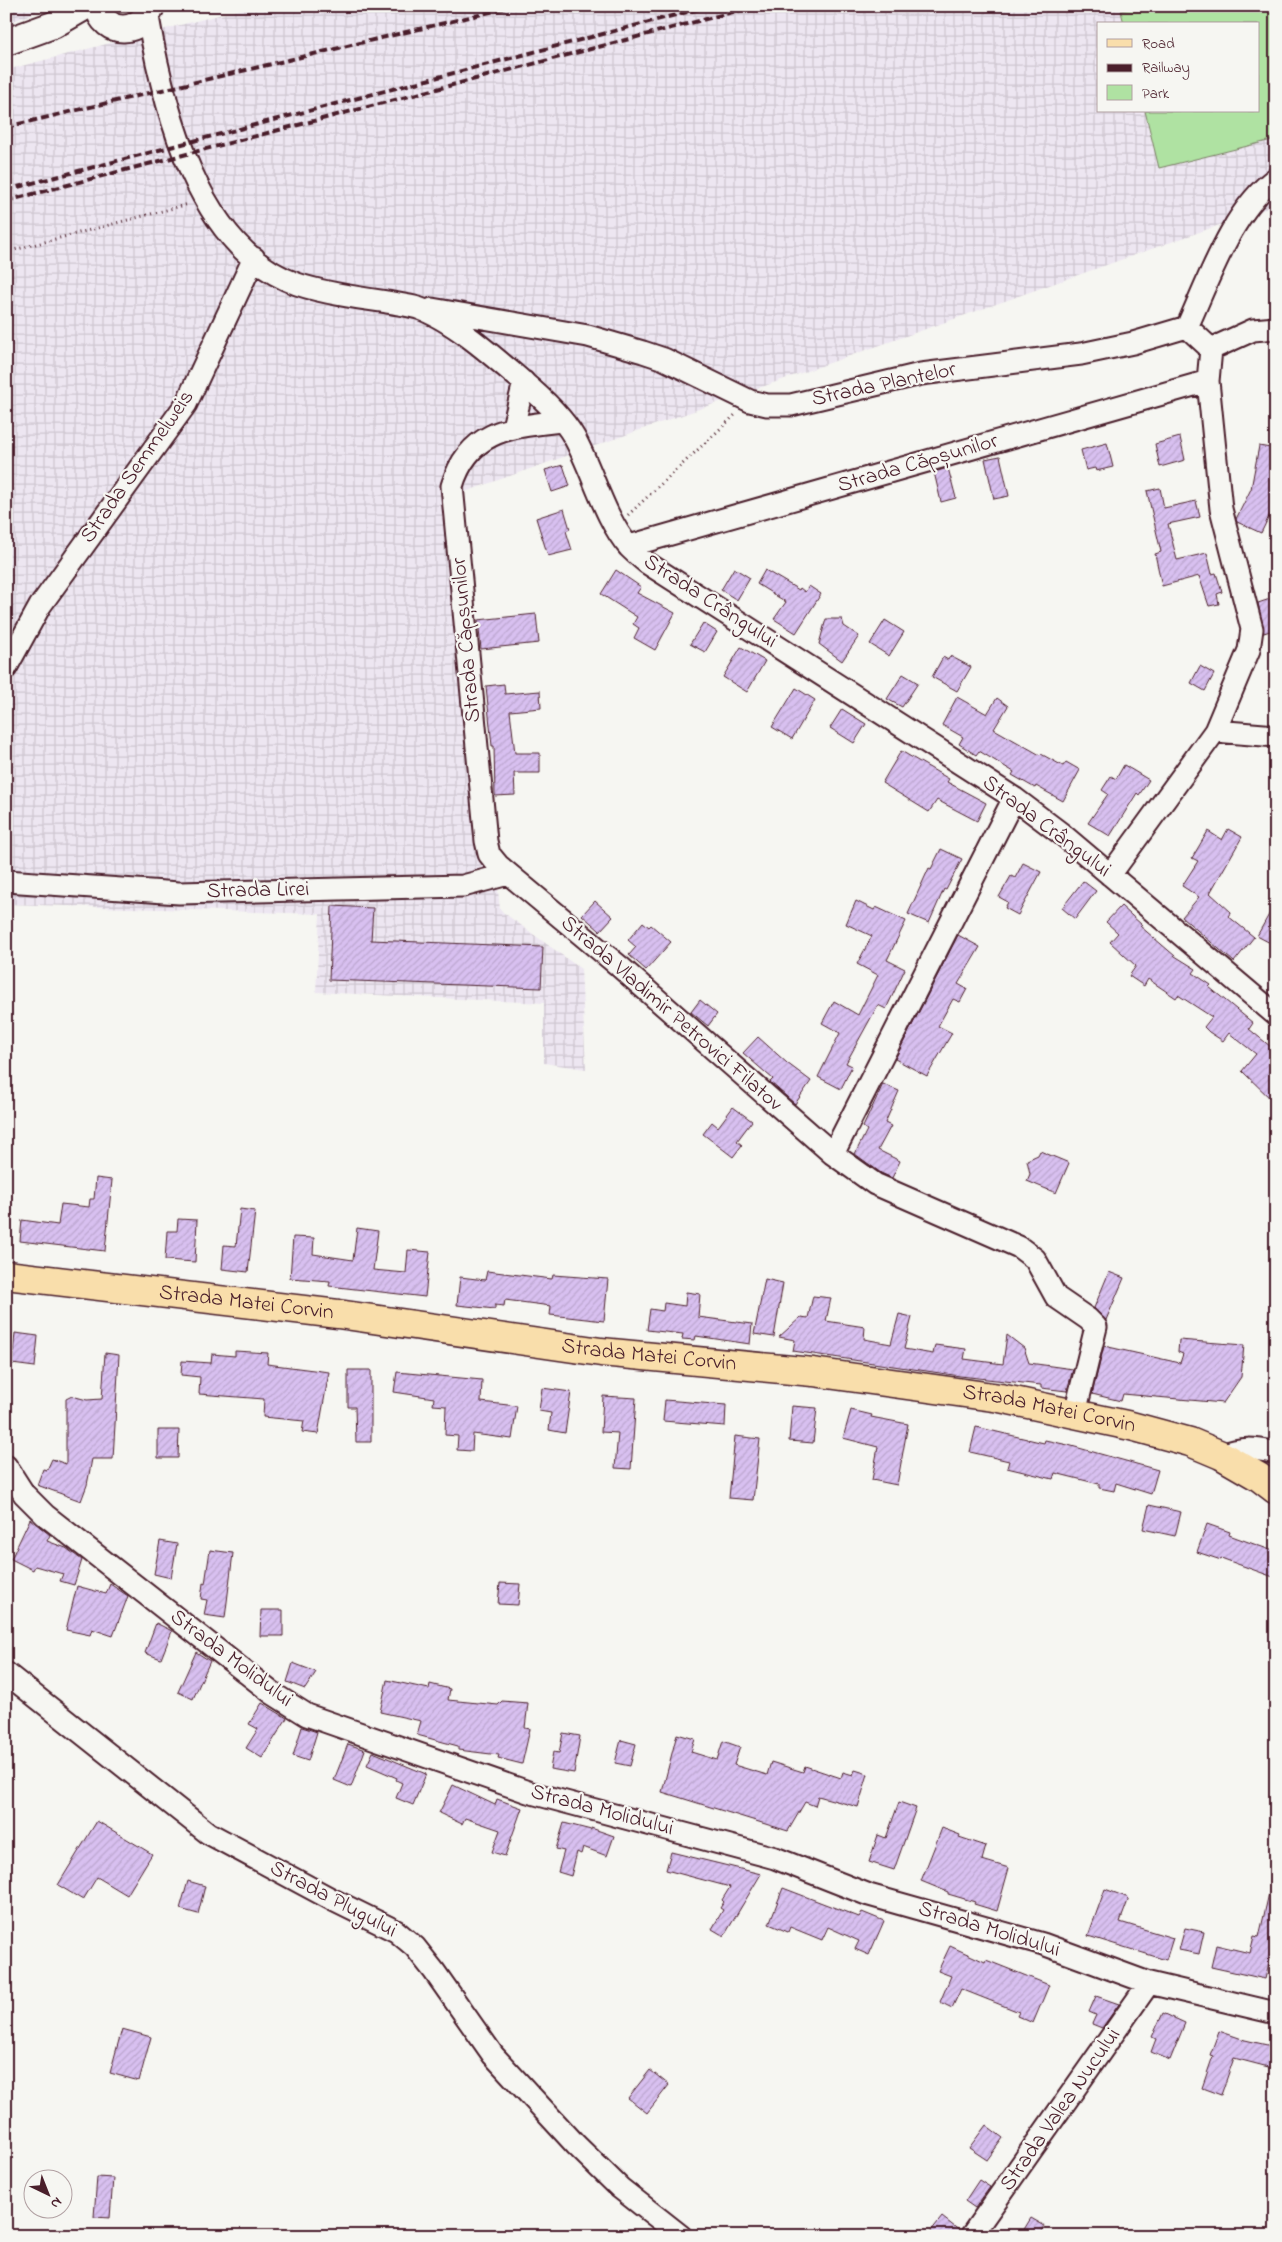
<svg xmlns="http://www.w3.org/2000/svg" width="1282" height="2242" font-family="'Indie Flower',sans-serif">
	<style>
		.industrial { fill: url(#industrial-grid); fill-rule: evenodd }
		.green { fill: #afe2a2; stroke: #7c8066 }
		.building { fill: url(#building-hatch); stroke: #4a1f2b }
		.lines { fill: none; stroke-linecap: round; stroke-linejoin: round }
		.minor-casing { stroke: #4a1f2b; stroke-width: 25 }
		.tertiary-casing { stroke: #4a1f2b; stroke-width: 30 }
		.primary-casing { stroke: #4a1f2b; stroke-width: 31 }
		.path { stroke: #4a1f2b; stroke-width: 3; stroke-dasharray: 1 4; stroke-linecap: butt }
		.minor { stroke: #f6f6f2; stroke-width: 21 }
		.tertiary { stroke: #f6f6f2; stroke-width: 26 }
		.primary { stroke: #f9deab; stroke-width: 28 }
		.rail { stroke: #4a1f2b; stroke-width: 4; stroke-dasharray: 8 4; stroke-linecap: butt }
		.labels { text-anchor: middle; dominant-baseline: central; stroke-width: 4.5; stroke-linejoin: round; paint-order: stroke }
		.street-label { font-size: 22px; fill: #4a1f2b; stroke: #f6f6f2 }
	</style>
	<defs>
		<pattern id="industrial-grid" width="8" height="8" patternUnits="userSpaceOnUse" patternTransform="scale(1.25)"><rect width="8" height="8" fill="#ede6f1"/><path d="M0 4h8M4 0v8" fill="none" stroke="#cdc5cf"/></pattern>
		<pattern id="building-hatch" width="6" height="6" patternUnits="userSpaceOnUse" patternTransform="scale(1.25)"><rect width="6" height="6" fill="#d8c0f0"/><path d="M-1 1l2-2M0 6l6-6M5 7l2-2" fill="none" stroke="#bba5ce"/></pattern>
	</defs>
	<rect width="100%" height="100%" fill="#f6f6f2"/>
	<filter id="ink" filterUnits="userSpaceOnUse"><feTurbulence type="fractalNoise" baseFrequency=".02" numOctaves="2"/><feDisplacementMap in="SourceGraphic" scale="10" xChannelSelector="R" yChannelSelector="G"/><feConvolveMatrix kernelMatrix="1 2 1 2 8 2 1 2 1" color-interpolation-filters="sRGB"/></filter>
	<g filter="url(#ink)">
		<path class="industrial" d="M6,6H51L6,24Z
			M254,6H1276V205L459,494L500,910L581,969L586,1069L544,1063V1003L316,992L320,914L6,904V70ZM1098,24H1258V111H1098Z"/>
		<path class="green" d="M1139,6H1276V139L1159,168L1145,111H1258V24H1124L1121,11Z"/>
		<path class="building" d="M1180,437L1185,460L1160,467L1155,444Z
			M1107,443L1113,467L1096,471L1095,468L1086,470L1081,450Z
			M1259,446L1276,449V502L1261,533L1237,522L1236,519L1251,489Z
			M1000,456L1009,496L994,499L985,459Z
			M563,465L570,486L552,492L545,470Z
			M948,468L956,498L941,502L934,472Z
			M1160,488L1164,508L1196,501L1200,517L1168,524L1177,560L1207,553L1212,574L1216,573L1222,592L1217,594L1219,604L1209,606L1199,576L1162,586L1155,554L1161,552L1147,491Z
			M564,509L570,529L566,531L572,550L548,556L536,518Z
			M734,568L750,578L737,600L721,590Z
			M616,570L641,587L637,593L675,613L655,650L634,638L639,628L633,624L637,617L601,594Z
			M765,570L799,590L800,588L805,592L809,586L821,594L796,633L774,619L786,602L757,584Z
			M1276,597V629L1264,633L1258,603Z
			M536,614L539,643L481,649L478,620Z
			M826,619H842L844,626L859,636L842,661L819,644Z
			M885,620L904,632L889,656L870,644Z
			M703,623L717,632L705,652L690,644Z
			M741,647L765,661L747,692L723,677Z
			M950,656L971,667L957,691L932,677L943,657L948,660Z
			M1200,666L1214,674L1205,691L1191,683Z
			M903,674L918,683L902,707L887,699Z
			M504,684L505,694L540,691L541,708L510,711L515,753H540V773H514L515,795L495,796L494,746H492L486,686Z
			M796,688L815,700L792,739L772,727Z
			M957,697L987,714L997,698L1008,706L994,729L1040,755L1041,754L1063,766L1066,762L1080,770L1063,801L1036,786L1035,788L1012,775L1014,772L979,751L976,755L959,744L963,737L942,725Z
			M842,709L866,724L854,743L830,728Z
			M901,751L949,779L947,782L986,803L977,821L937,800L929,812L882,783Z
			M1124,765L1149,780L1139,795L1137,793L1110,836L1088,823L1108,794L1102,790L1111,776L1116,779Z
			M1228,829L1242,837L1210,893L1231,912L1228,916L1254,937L1234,962L1182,917L1199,897L1182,886L1198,861L1192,858L1208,831L1222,840Z
			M941,849L962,859L946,890L944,889L929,923L908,914L929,868L931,869Z
			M1023,863L1041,872L1018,915L1005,908L1008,902L999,897L1011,876L1015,878Z
			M1083,881L1096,891L1075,919L1062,908Z
			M595,901L613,917L600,931L582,915Z
			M856,901L874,910L876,907L906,921L887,960L905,969L886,1009L878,1005L846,1063L852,1066L841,1089L818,1077L840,1033L822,1023L834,1001L858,1015L878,975L857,964L872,936L846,924Z
			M1276,902V946L1257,936Z
			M332,906L373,908L371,940L543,947L541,988L329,980Z
			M1121,906L1142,925L1140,926L1175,956L1196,969L1193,973L1211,985L1209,987L1253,1023L1249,1029L1276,1051V1104L1242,1071L1256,1054L1229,1033L1223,1041L1209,1032L1204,1027L1212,1017L1178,995L1176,998L1148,979L1144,986L1129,976L1136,966L1110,942L1118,933L1106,922Z
			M643,922L649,927L651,925L671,942L646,970L629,955L636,947L628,940Z
			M958,935L980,947L958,984L967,989L960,1002L953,999L938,1026L952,1033L927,1076L895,1059Z
			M700,1000L717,1014L708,1026L691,1012Z
			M758,1037L787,1063L811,1081L795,1104L770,1082L773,1079L743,1053Z
			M883,1084L899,1091L885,1123L891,1126L878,1150L900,1161L892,1178L881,1173L855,1154L867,1130L863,1127Z
			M733,1107L752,1121L737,1141L742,1145L733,1157L703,1134L712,1122L718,1127Z
			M1040,1151L1069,1163L1056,1193L1027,1181L1030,1174L1027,1160L1038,1155Z
			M96,1178L112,1180L105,1251L20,1241L22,1220L58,1225L61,1204L89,1207L90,1199H94Z
			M240,1209L255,1211L248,1272L222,1269L224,1245L236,1246Z
			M178,1219L197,1220L195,1262L165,1260L167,1231H177Z
			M357,1228L378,1231L373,1270L406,1273L408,1250L430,1252L425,1297L329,1286L330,1281L290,1278L293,1237L314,1238L313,1254L353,1260Z
			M487,1271L552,1279L553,1275L608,1279L604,1321L550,1315L551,1306L505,1300L504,1306L495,1305V1309L457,1305L460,1277L485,1280Z
			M1109,1272L1124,1278L1106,1320L1094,1308Z
			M765,1279L783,1283L774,1337L754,1334Z
			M686,1292L700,1294L698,1317L752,1324L750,1344L696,1336L695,1340L682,1339L683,1334L647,1330L650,1309L663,1311L664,1303L685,1306Z
			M813,1296L831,1298L826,1321L865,1327L864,1339L891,1344L899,1314L912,1317L904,1349L933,1354L935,1345L966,1349L964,1359L1003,1364L1007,1335L1024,1348L1029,1363L1073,1369L1067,1391L1041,1388V1385L960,1376L793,1351L795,1340L779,1337L801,1317L808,1318Z
			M15,1333L38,1336L35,1367L12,1364Z
			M1179,1340L1244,1345L1241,1377L1223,1403L1123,1394L1121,1401L1092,1394L1104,1346L1180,1363L1183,1354L1178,1352Z
			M235,1351L268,1353L267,1364L329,1372L318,1434L302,1432L304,1421L263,1417L264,1399L199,1394L200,1377L181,1375L182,1361L211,1363L212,1354L235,1356Z
			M105,1353L119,1355L113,1459H92L87,1485L81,1501L37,1485L43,1469L47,1470L52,1459L66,1464V1399L72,1396L87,1400L102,1399Z
			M348,1370H371V1442H356L355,1407H348Z
			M397,1372L482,1380L481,1402L517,1406L512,1439L473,1434L472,1451L457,1450L458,1436L445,1435L446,1406L433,1405L434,1398L394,1392Z
			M542,1388L571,1392L565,1433L549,1430L551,1413L539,1411Z
			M603,1396L636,1398L631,1469L615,1468L618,1433L601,1432Z
			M665,1400L726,1405L725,1426L663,1421Z
			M792,1406L817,1408L813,1443L789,1441Z
			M851,1410L872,1415L871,1417L908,1424L897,1485L872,1480L878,1447L843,1438Z
			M976,1427L1044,1443L1045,1440L1068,1445L1158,1470L1151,1494L1116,1483L1114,1491L1099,1488V1484L1055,1473L1053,1479L1007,1468L1009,1461L970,1452Z
			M158,1430H179L178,1458H158Z
			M735,1436L760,1439L753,1500L729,1498Z
			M1149,1505L1181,1512L1175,1536L1143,1529Z
			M30,1519L50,1535L47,1541L66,1548L82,1560L74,1585L60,1581L63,1574L35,1566L33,1570L11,1559Z
			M1207,1524L1230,1532L1229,1535L1276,1552V1578L1221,1558V1560L1197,1552Z
			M160,1541L177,1544L171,1578L154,1574Z
			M210,1550L233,1553L225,1618L204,1615L207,1600L201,1599L203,1583L205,1584Z
			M500,1583L520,1584L518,1605L498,1604Z
			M110,1584L128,1596L113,1636L92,1629L90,1635L66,1630L77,1586L106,1594Z
			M261,1610H283V1636H260Z
			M156,1623L172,1631L161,1659L145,1653Z
			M196,1652L210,1661L193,1699L178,1692Z
			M293,1663L316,1672L305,1689L287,1682Z
			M387,1680L429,1689L430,1684L450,1689L448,1700L498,1705L502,1701L528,1703L525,1728L530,1729L522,1764L498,1758L499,1755L458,1750V1746L417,1735L421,1721L380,1712Z
			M262,1703L287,1718L262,1758L246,1748L258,1729L249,1724Z
			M302,1727L317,1732L308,1761L293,1756Z
			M563,1733L580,1736L574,1773L550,1769L553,1752L559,1753Z
			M677,1734L695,1739L691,1752L717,1760L723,1741L740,1747L734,1765L767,1775L771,1762L803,1772L805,1766L841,1778L843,1772L853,1775L855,1770L868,1774L858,1807L818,1796L815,1806L805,1802L788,1831L662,1792Z
			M621,1740L636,1744L630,1766L615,1763Z
			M348,1744L365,1750L351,1787L334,1780Z
			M373,1752L426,1774L413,1805L396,1798L402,1783L396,1780L397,1778L367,1765Z
			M453,1785L495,1805L497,1799L522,1808L505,1856L492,1852L500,1830L465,1818L462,1824L439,1813Z
			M899,1802L916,1808L894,1870L869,1862L878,1835L886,1838Z
			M97,1821L152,1854L127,1895L97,1877L83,1900L58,1885Z
			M564,1823L591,1830V1828L614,1836L607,1856L583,1847L581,1854L577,1852L571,1876L558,1872L564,1851L556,1849Z
			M942,1828L960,1835L959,1837L986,1846L982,1860L1009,1868L997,1911L974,1904L975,1902L948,1894V1892L921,1881Z
			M671,1852L761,1874L724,1936L712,1929L723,1910L720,1908L724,1902L722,1900L730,1887L666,1870Z
			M188,1881L205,1886L198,1914L180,1909Z
			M783,1888L859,1917L862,1912L884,1921L869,1955L855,1949L859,1941L828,1927L822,1940L790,1927L788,1932L769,1924Z
			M1105,1889L1129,1898L1120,1922L1173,1938L1166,1960L1088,1936Z
			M1270,1889L1276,1890V1935L1265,1979L1211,1967L1216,1945L1250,1953L1254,1936L1259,1937Z
			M1185,1928L1204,1932L1199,1954L1179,1950Z
			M950,1946L985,1962L986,1960L1049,1985L1033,2023L1017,2016L1019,2012L961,1989L952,2008L940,2002L951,1976L938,1971Z
			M1096,1996L1119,2004L1102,2028L1092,2024L1096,2015L1089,2012Z
			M1163,2013L1185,2023L1170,2060L1151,2052L1156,2039L1152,2037Z
			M122,2029L151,2037L139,2081L110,2073Z
			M1219,2031L1245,2040L1276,2047V2069L1234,2058L1221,2095L1202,2088L1213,2056L1210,2055Z
			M650,2070L669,2085L647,2113L628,2098Z
			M986,2125L1003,2138L987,2160L969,2148Z
			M97,2177L113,2178L110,2218L94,2217Z
			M979,2180L990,2187L975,2208L965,2201Z
			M942,2217L960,2231L959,2236H927Z
			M1031,2218L1045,2226L1039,2236H1020Z"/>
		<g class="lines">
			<defs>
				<path id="minor" d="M148,17C164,109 198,249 297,284C323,293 359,298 387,302C397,304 408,305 418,308C453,320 494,357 522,381C540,396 562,416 574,437C593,471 604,518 629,547C635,553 641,558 647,563L1014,798L1063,835L1276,1015
					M432,309L588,336L643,352L664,359L750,401L767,405H791L921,374L1081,354L1133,343L1187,327C1209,279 1232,210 1276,178
					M1211,349L1253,330L1276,328
					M562,421C511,427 469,429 452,486L486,841L489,854L498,865L619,966L833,1154L875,1184L1019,1247L1035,1259L1056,1297L1088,1319L1096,1327L1075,1413
					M513,427L524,382
					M629,546L1208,381
					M6,668L40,606L186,404L254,258
					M1215,731L1276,736
					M1110,875L1215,731L1249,650L1252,629L1221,509L1208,381L1211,349L1187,327
					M6,881L179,893L463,886L508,874
					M833,1154L1014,798
					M1221,1455C1242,1447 1254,1448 1276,1453
					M6,1466L24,1494L45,1515L272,1693L307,1715L528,1792L775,1858L869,1895L1043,1944L1149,1983L1276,2013
					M6,1673L208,1833L333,1900L396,1931L415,1947L434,1971L493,2055L576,2145L620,2188L681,2236
					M971,2236L1149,1983"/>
				<path id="tertiary" d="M98,6C104,37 142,35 151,6
					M6,42L53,25L86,6"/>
				<g id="primary">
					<path id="s1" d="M6,1275L338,1314L601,1352L813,1372L1000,1398L1131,1426L1190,1442L1221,1455L1259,1477L1276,1490"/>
				</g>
			</defs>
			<use href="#minor" class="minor-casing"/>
			<use href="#tertiary" class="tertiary-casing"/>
			<use href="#primary" class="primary-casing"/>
			<path class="path" d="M6,252L189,204
				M628,515L735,415"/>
			<use href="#minor" class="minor"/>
			<use href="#tertiary" class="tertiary"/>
			<use href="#primary" class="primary"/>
			<path class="rail" d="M6,127L516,6
				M6,190L710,6
				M6,201L756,6"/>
		</g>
	</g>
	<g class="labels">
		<g class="street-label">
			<text transform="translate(884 385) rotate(-12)">Strada Plantelor</text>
			<text transform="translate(918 464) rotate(-16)">Strada Căpșunilor</text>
			<text transform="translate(138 467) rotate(-55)">Strada Semmelweis</text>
			<text transform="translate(710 602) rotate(33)">Strada Crângului</text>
			<text transform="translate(467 640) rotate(-95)">Strada Căpșunilor</text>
			<text transform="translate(1046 827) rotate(37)">Strada Crângului</text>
			<text transform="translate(258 891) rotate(-1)">Strada Lirei</text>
			<text transform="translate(671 1014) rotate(41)">Strada Vladimir Petrovici Filatov</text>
			<text stroke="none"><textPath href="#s1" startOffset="242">Strada Matei Corvin</textPath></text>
			<text stroke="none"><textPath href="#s1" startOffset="648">Strada Matei Corvin</textPath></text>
			<text stroke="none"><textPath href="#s1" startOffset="1052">Strada Matei Corvin</textPath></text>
			<text transform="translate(231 1659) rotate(37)">Strada Molidului</text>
			<text transform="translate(602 1811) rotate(15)">Strada Molidului</text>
			<text transform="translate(333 1900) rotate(28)">Strada Plugului</text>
			<text transform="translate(989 1930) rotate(17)">Strada Molidului</text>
			<text transform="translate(1061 2110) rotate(-55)">Strada Valea Nucului</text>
		</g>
	</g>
	<rect width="1282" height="2242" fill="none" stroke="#f6f6f2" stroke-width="25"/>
	<rect x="12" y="12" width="1257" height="2217" fill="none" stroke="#4a1f2b" stroke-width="2" filter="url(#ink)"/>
	<rect x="1097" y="22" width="162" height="90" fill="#f6f6f2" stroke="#b1a0a2"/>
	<rect x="1107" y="39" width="25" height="8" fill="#f9deab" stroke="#b1a0a2"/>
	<text x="1142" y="48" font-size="15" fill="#4a1f2b">Road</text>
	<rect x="1107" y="64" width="25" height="8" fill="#4a1f2b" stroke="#b1a0a2"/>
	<text x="1142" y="72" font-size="15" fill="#4a1f2b">Railway</text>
	<rect x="1107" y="85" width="25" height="15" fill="#afe2a2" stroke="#b1a0a2"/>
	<text x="1142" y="98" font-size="15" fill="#4a1f2b">Park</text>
	<g transform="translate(48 2194) rotate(137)"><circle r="24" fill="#f6f6f2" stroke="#b1a0a2"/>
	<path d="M0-4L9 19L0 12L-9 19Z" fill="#4a1f2b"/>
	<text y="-8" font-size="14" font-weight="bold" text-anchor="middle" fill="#4a1f2b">N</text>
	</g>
</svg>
